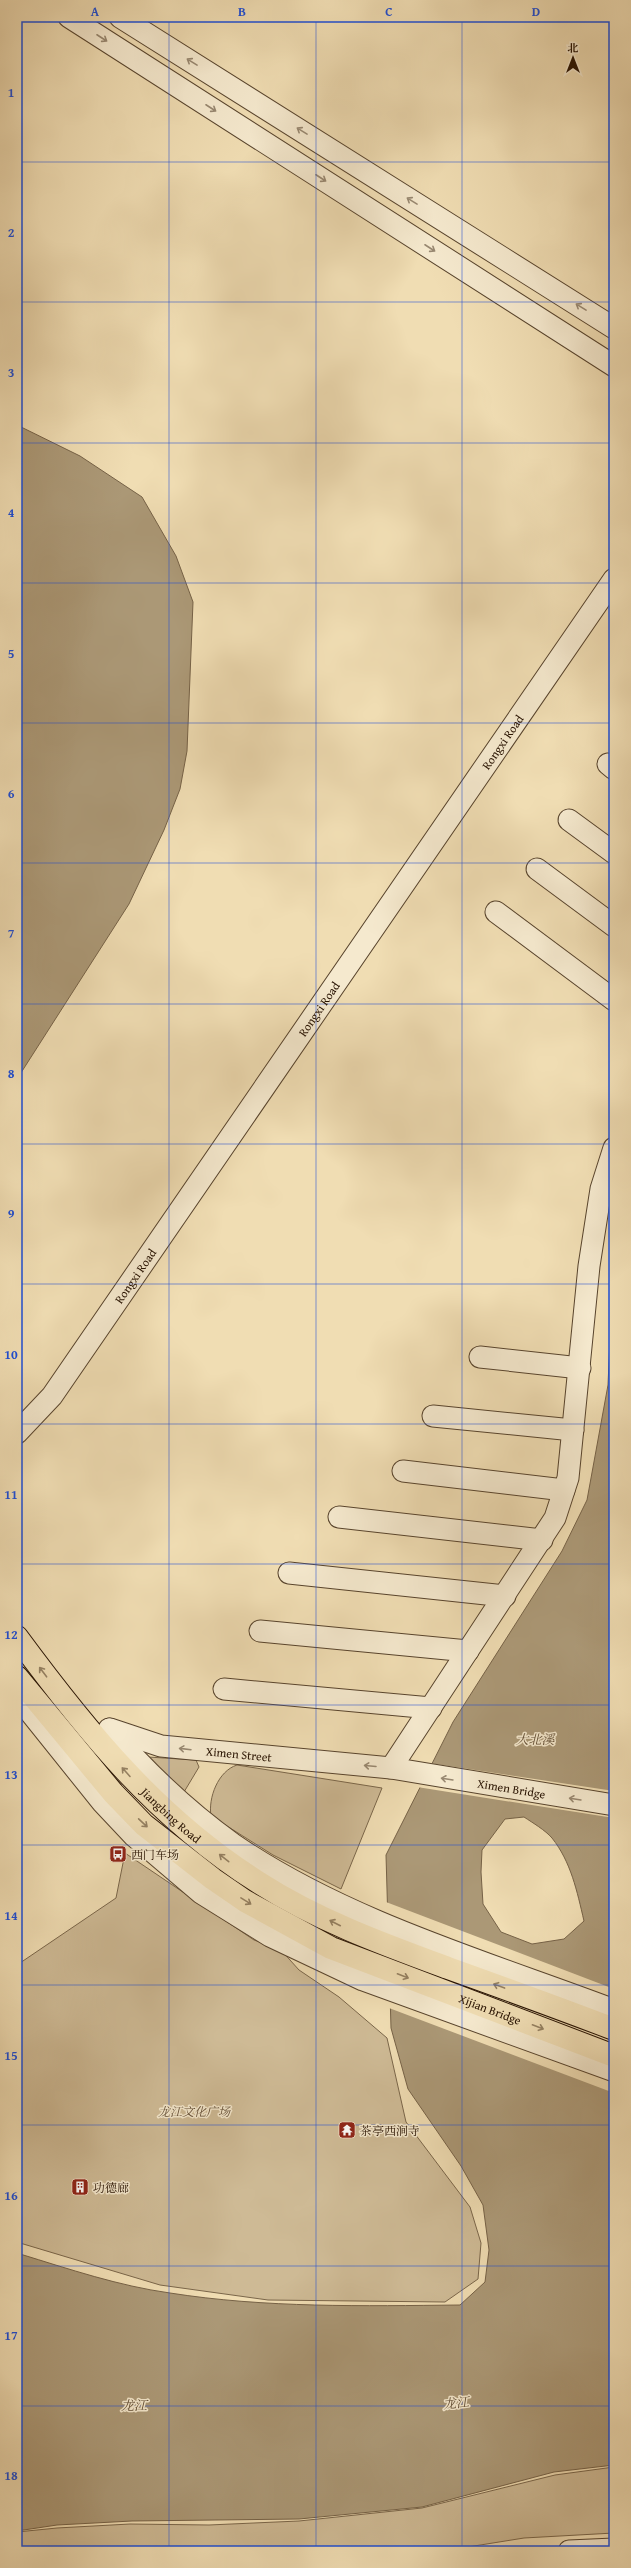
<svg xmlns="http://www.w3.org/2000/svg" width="631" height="2568" font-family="'Gentium Book Plus','Noto Serif SC',serif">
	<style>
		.green { fill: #ceba95; stroke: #7a664a }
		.water { fill: #ab9876; stroke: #766247; fill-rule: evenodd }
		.pier { fill: #f0ddb3 }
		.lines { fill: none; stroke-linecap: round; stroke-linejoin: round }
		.minor-casing { stroke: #58442d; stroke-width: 23 }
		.major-casing { stroke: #261100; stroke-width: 24 }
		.minor { stroke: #f5e9ce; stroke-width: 21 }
		.major { stroke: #f0ddb3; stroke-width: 22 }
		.oneway { stroke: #988871 }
		.oneway2 { stroke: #958162 }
		.grid { fill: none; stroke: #1d4ed8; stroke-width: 1; stroke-opacity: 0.55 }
		.labels { text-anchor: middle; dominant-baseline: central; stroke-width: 3; stroke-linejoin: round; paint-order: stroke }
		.street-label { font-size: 12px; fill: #261100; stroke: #f5e9ce }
		.poi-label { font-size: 12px; fill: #261100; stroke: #f5e9ce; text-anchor: start }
		.park-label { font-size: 12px; font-style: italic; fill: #614c34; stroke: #f5e9ce }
		.water-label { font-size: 13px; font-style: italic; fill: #624e35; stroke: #f5e9ce }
		.neatline { fill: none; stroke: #1d4ed8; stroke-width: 1.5 }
		.grid-label { font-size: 13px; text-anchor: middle; font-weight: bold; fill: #1d4ed8 }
	</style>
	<rect width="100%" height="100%" fill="#f0ddb3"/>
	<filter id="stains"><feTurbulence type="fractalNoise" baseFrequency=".005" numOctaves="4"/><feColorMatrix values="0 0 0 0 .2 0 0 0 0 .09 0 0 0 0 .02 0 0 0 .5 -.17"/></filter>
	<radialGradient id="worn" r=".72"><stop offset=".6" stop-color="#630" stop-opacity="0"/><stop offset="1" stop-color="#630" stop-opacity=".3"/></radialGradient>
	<path class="green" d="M148,1757L196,1760L199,1767L184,1792Z
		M237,1765L382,1788L341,1889L273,1855L211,1816C208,1798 218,1771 237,1765Z
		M125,1853L254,1940L281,1950L299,1970L339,1997L387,2038L406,2122L470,2207L481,2243L478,2279L445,2302L268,2300L160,2285L20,2243L17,2239V1965L116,1898Z
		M614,2467V2533L524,2538L443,2551H17V2532L57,2528L130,2524L209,2525L299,2521L422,2508L555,2475Z"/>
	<path class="water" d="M17,425L80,456L142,497L176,556L193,602L187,751L180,789L164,830L129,904L17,1079Z
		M614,1244V2465L554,2472L422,2507L299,2519L132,2521L57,2525L17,2531V2250L20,2254C69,2269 119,2286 170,2293C265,2308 364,2306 460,2305L485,2282L489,2250L483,2205L461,2166L408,2089L391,2028L386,1855L453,1722L562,1551L587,1500L608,1385ZM524,1817C533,1823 545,1830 552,1838C571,1862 577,1891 584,1921L564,1939L532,1944L501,1932L483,1904L481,1872L482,1850L505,1819Z"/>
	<path class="pier" d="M429,1763L614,1791V1818L417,1787Z
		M386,1902L614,1989V2093L389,2008Z"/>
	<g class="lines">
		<defs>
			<g id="minor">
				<path d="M69,17L614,366"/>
				<path d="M120,17L614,328"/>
				<path d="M608,764L614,769"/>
				<path d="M569,820L614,853"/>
				<path d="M537,869L614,926"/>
				<path d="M496,912L614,1000"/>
				<path d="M480,1357L580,1368"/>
				<path d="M433,1416L573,1430"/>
				<path id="s1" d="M17,1433L52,1396L614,579"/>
				<path d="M403,1471L564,1490"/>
				<path d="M339,1517L542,1540"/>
				<path d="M289,1573L505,1596"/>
				<path d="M260,1631L468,1651"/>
				<path d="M224,1689L431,1708"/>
				<path d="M17,1696L102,1802L134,1836L201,1893L270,1936L363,1980L614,2071"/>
				<path d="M109,1729C146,1772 187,1811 233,1844C345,1921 487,1962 614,2010"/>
				<path id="s2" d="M110,1729L161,1746L391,1768L614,1805"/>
				<path d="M391,1768L555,1518L568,1478L589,1266L601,1189L614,1148"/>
				<path d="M569,2551L614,2549"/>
			</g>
			<g id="major">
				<path id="s3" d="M17,1637C87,1732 157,1818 258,1882C317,1920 383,1944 448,1968C504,1988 559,2008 614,2029"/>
				<path id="s4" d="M17,1677L113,1793L144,1825L213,1879L245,1901L331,1948L614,2056"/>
			</g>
		</defs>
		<use href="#minor" class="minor-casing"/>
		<use href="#major" class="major-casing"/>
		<use href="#minor" class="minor"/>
		<use href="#major" class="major"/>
	</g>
	<defs><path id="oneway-shaft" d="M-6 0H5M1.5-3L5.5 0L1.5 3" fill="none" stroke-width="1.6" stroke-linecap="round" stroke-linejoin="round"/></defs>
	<g class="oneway">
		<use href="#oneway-shaft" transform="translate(102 38) rotate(33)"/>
		<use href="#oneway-shaft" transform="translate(192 62) rotate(-148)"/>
		<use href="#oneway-shaft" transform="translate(211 108) rotate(33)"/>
		<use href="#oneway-shaft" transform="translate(302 131) rotate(-148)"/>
		<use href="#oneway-shaft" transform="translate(321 178) rotate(33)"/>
		<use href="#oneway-shaft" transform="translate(412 201) rotate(-148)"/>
		<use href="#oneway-shaft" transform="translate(430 248) rotate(33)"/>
		<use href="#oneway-shaft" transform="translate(581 307) rotate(-148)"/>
		<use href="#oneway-shaft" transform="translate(185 1749) rotate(-173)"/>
		<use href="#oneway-shaft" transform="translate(370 1766) rotate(-175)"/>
		<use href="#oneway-shaft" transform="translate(447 1779) rotate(-171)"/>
		<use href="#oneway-shaft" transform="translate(575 1799) rotate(-171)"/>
	</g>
	<g class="oneway2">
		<use href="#oneway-shaft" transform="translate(43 1672) rotate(-127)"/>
		<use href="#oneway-shaft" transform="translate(126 1772) rotate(-132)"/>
		<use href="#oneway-shaft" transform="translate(143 1823) rotate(43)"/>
		<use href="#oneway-shaft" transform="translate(224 1858) rotate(-142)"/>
		<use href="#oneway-shaft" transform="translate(246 1901) rotate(32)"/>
		<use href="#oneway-shaft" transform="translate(335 1923) rotate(-153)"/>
		<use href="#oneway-shaft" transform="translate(403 1976) rotate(21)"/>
		<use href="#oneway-shaft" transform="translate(499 1986) rotate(-160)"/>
		<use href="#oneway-shaft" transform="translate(538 2027) rotate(21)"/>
	</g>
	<path class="grid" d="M169,17V2551M316,17V2551M462,17V2551M17,162H614M17,302H614M17,443H614M17,583H614M17,723H614M17,863H614M17,1004H614M17,1144H614M17,1284H614M17,1424H614M17,1564H614M17,1705H614M17,1845H614M17,1985H614M17,2125H614M17,2266H614M17,2406H614"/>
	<defs>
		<symbol id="bus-square" viewBox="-11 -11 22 22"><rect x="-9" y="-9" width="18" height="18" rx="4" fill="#8f2418" stroke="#f5e9ce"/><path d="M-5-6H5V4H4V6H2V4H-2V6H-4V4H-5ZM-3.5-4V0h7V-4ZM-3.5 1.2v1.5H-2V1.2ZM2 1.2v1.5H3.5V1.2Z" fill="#fff"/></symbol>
		<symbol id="temple-square" viewBox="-11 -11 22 22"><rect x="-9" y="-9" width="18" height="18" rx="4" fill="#8f2418" stroke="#f5e9ce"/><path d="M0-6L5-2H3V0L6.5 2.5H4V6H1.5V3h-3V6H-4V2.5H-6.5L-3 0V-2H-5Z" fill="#fff"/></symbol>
		<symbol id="building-square" viewBox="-11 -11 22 22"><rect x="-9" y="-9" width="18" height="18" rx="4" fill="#8f2418" stroke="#f5e9ce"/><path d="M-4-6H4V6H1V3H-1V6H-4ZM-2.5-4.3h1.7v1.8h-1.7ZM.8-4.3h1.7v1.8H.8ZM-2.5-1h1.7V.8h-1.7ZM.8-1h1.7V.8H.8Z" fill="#fff"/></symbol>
	</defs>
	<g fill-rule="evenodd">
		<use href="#bus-square" x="108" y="1844" width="20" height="20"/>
		<use href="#temple-square" x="337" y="2120" width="20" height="20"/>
		<use href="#building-square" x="70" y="2177" width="20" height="20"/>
	</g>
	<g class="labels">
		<g class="street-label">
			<text stroke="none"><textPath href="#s1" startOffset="845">Rongxi Road</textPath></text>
			<text stroke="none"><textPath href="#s1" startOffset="521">Rongxi Road</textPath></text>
			<text stroke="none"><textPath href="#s1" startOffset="197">Rongxi Road</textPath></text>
			<text stroke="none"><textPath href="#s2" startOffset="132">Ximen Street</textPath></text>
			<text stroke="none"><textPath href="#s2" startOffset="407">Ximen Bridge</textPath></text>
			<text stroke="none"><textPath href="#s3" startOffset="236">Jiangbing Road</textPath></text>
			<text stroke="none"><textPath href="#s4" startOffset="590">Xijian Bridge</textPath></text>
		</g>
		<g class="poi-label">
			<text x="131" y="1854">西门车场</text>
			<text x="360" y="2130">茶亭西涧寺</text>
			<text x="93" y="2187">功德廊</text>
		</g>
		<g class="park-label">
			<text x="194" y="2111">龙江文化广场</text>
		</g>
		<g class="water-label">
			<text x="535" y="1739">大北溪</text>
			<text transform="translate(456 2403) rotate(-6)">龙江</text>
			<text x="134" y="2405">龙江</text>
		</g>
	</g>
	<rect width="631" height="2568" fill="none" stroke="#f0ddb3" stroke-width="44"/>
	<g transform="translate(573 58)" stroke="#f5e9ce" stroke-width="3" paint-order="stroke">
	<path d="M0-3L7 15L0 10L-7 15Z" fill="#261100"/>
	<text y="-6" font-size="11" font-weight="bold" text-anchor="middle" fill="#261100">北</text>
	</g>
	<rect x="22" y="22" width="587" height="2524" class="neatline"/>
	<g class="grid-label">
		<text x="95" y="16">A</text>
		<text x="242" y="16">B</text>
		<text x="389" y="16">C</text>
		<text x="536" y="16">D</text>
		<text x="11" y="97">1</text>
		<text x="11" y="237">2</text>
		<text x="11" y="377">3</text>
		<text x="11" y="517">4</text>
		<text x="11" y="658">5</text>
		<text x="11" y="798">6</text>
		<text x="11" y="938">7</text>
		<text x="11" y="1078">8</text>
		<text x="11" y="1218">9</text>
		<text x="11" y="1359">10</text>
		<text x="11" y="1499">11</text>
		<text x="11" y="1639">12</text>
		<text x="11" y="1779">13</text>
		<text x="11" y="1920">14</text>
		<text x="11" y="2060">15</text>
		<text x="11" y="2200">16</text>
		<text x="11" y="2340">17</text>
		<text x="11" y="2480">18</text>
	</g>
	<rect width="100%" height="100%" filter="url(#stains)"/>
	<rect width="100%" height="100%" fill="url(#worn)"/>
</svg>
